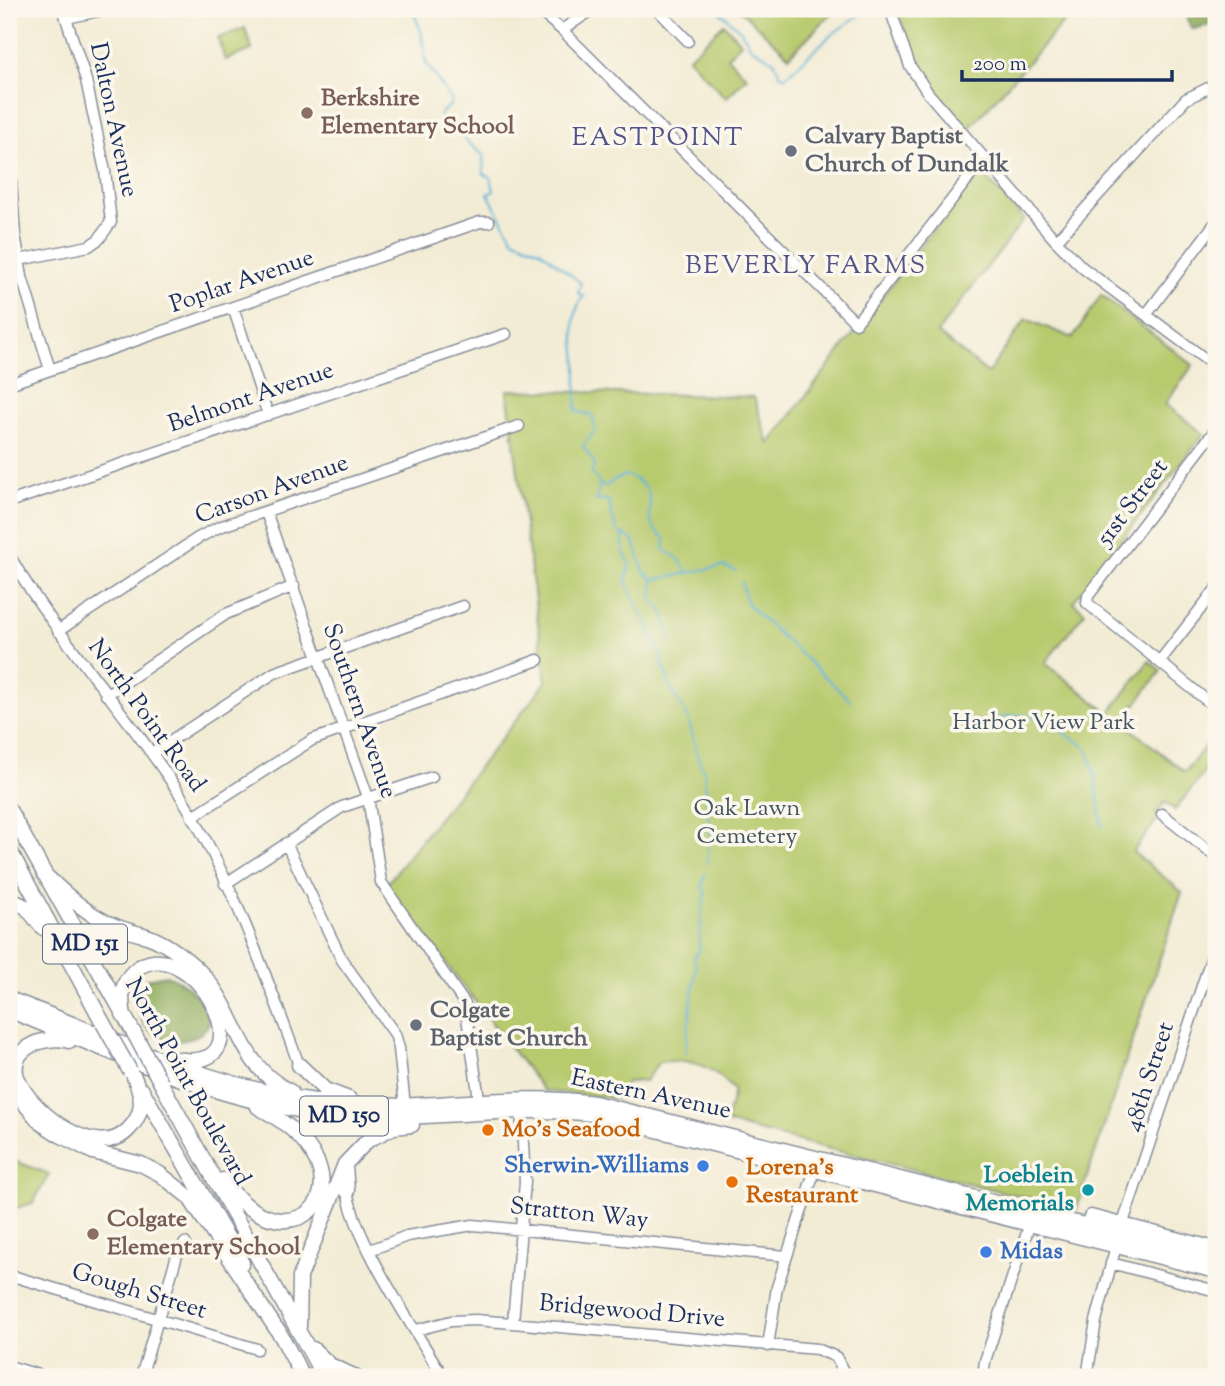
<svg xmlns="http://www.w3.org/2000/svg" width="1225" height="1386" font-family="'Sorts Mill Goudy',serif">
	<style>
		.green { fill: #b8ca6e; stroke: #6a7c66; stroke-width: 2 }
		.forest { fill: #92ae61; stroke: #566e60; stroke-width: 2 }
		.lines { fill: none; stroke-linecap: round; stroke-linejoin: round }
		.stream { stroke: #5ab1d7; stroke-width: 2 }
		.minor-casing { stroke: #878e9a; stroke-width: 13 }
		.major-casing { stroke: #878e9a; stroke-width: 17 }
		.minor { stroke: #fff; stroke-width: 10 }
		.major { stroke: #fff; stroke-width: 14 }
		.major-bridge-casing { stroke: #878e9a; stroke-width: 17; stroke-linecap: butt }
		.major-bridge { stroke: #fff; stroke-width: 14 }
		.education-dot { fill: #8d6e63; stroke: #fbf7ec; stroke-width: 2.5 }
		.worship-dot { fill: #6b7280; stroke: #fbf7ec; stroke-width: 2.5 }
		.food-dot { fill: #e8710a; stroke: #fbf7ec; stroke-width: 2.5 }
		.shop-dot { fill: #3f7fe0; stroke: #fbf7ec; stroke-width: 2.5 }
		.culture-dot { fill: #0f9aa8; stroke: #fbf7ec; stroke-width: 2.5 }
		.labels { text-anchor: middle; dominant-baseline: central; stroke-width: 7; stroke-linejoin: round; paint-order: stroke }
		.shield { fill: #fbf7ec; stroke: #5e6b89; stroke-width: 2 }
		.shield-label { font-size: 23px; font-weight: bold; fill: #1b2f5e }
		.education-label { font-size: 24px; font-weight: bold; fill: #785e54; stroke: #fbf7ec; text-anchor: start }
		.street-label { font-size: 24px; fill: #1b2f5e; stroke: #fbf7ec }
		.worship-label { font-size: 24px; font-weight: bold; fill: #5b616d; stroke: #fbf7ec; text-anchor: start }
		.park-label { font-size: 24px; fill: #425662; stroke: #fbf7ec }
		.food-label { font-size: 24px; font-weight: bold; fill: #c56008; stroke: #fbf7ec; text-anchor: start }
		.shop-label { font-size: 24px; font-weight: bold; fill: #366cbe; stroke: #fbf7ec; text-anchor: end }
		.culture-label { font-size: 24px; font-weight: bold; fill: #0d838f; stroke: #fbf7ec; text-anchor: end }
		.neighbourhood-label { font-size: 26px; letter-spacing: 2px; fill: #525389; stroke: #fbf7ec }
	</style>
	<rect width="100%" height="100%" fill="#fbf7ec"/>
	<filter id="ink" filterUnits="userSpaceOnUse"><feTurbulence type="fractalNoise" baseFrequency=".0143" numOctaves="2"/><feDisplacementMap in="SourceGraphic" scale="14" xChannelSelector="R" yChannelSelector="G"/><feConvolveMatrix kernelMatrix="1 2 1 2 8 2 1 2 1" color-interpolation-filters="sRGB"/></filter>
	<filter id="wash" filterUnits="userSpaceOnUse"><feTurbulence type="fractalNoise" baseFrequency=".00686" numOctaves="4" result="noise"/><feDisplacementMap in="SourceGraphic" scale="28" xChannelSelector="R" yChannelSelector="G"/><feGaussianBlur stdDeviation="1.57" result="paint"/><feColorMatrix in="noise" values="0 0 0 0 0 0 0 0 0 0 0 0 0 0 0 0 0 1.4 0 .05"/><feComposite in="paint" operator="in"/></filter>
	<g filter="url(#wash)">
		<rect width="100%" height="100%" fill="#f3ecd5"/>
		<path class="green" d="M739,9H836L789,56Z
			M897,9H1075L969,129L931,88L914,60Z
			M724,24L741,43L727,57L747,77L726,98L688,58Z
			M245,28L252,50L225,60L218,38Z
			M982,173L1024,219L937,333L988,373L1026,319L1073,338L1101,295L1193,365L1165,404L1204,434L1073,602L1085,612L1045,663L1109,713L1149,661L1161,671L1122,722L1185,772L1216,733V757L1175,810L1165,802L1156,814L1159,817L1133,852L1182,892L1076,1210L726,1123L734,1090C712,1065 692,1058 659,1062L645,1081L626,1082L621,1099L544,1091L386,885L546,682L507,390L754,397L769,444L970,182Z
			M9,1159L49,1174L33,1203L9,1210Z"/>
		<path class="forest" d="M1182,9H1216V24L1192,29Z
			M166,975C188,982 204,1001 210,1022C192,1054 140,1044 138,1005C138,997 143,987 146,979Z"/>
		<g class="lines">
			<path class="stream" d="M412,9L421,31L426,63L451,100V104L440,114L442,120L483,155L484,174L491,178L494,191L488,194L513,239L540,250L581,283L578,293L584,296C567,316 577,343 577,366C577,381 576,396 576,411L593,416L595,431L583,446L595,464L591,472L600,484L596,501L608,500L616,530L633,540L644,572L653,580L723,566L736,571
				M719,11L741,31L751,47L774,61L780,74L785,77L830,36L867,9
				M601,485L606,486C626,471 629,473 647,489C657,514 638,519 665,538L664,550L678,558L687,571
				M623,535V551L630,564L626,582L655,640L672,691L688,717L699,762L704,771L710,833L707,863
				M653,581L652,598L664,613L670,639
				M741,582L748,605L850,700
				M978,728C1024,700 1046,722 1086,747L1095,775L1102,827
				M685,1054L696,966L694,957L699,951C699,942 702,898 706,893L702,887L705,874"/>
		</g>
	</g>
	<g filter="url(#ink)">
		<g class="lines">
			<defs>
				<path id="minor" d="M537,9L562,30L856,323L984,158
					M657,9L688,41
					M890,9L910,66L928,93L1056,241L1083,268L1216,367
					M67,18L107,9
					M562,30L593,9
					M9,154L15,234L22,277L50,370
					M1056,241L1186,99L1216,84
					M19,260L89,246L99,239L111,222L105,171L86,80L63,9
					M233,307L268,415
					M1146,315L1216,222
					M9,384L480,222H489
					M1216,429L1088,596L1087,603L1216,708
					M9,502L506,334
					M266,512L368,797L381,882L465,1004L480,1106
					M9,555C58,640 126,711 179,793C230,875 266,975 299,1065
					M58,631L198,538L219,527L519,426
					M1159,662L1216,589
					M106,695L226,614L294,586
					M152,753L274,673L463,606
					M1162,814L1216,857
					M192,817L312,740L538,660
					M286,843L342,960L395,1034L399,1048L405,1107
					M225,884L342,807L432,777
					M347,1191C357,1246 414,1327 443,1377
					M1123,1223L1216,944
					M1081,1229L1091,1215L1216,1247
					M370,1250L407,1236L473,1225L786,1256
					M1111,1263L1216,1291
					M9,1275L257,1349
					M513,1322L525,1182L521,1105
					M416,1330L451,1321L476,1320L817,1349L836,1357L846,1377
					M768,1346L777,1287L817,1163
					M9,1366L45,1377
					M141,1377L177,1255L185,1243
					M983,1377L985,1361L1031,1220
					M1087,1377L1096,1321L1116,1246"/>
				<path id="major" d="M9,810L135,1035
					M9,849L103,1023
					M44,874C62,891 80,908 102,920C116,928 132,932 147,936C164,942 183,956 196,968C240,1009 233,1063 291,1092
					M9,899L26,907L43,928
					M9,999C117,1040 224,1094 341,1104C426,1112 510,1091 595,1103L1216,1258
					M9,1010C115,1053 222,1105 338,1115C424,1123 508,1104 593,1114L1216,1271
					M124,1016C121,999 120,984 134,971C188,923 275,1076 176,1059
					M69,1041C43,1034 2,1050 20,1084C35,1114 97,1162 128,1130C145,1113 143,1097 134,1077
					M299,1065L325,1090L349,1099
					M161,1083L324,1377
					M9,1085L41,1123L60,1135L93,1152L141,1164L160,1174L189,1197L283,1339
					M142,1090L242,1263
					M345,1166L347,1191
					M223,1180C293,1278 386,1174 258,1107
					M299,1327L300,1277L345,1164L368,1140L394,1127L412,1125
					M278,1330L303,1377
					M313,1349L330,1365L356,1377"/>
			</defs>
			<use href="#minor" class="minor-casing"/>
			<use href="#major" class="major-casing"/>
			<use href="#minor" class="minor"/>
			<use href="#major" class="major"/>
			<defs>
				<path id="major-bridge" d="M103,1023L130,1071
					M135,1035L161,1083"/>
			</defs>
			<use href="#major-bridge" class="major-bridge-casing"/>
			<use href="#major-bridge" class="major-bridge"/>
		</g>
	</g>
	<g class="education-dot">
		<circle cx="307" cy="113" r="7"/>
		<circle cx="93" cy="1234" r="7"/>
	</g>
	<g class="worship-dot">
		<circle cx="791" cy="151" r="7"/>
		<circle cx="416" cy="1025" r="7"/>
	</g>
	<g class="food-dot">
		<circle cx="488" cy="1130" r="7"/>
		<circle cx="732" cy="1182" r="7"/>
	</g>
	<g class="shop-dot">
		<circle cx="703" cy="1166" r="7"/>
		<circle cx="986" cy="1252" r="7"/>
	</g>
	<circle class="culture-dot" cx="1088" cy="1190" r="7"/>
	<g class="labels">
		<g class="shield">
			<rect x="43" y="924.5" width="84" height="39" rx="5"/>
			<rect x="300" y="1096.5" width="88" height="39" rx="5"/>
		</g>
		<g class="shield-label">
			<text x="85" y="944">MD 151</text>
			<text x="344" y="1116">MD 150</text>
		</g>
		<g class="education-label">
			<text x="321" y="99">Berkshire<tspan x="321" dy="28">Elementary School</tspan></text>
			<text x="107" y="1220">Colgate<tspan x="107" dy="28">Elementary School</tspan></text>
		</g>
		<g class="street-label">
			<text transform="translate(113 120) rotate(78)">Dalton Avenue</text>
			<text transform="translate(242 282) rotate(-19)">Poplar Avenue</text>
			<text transform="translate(251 398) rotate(-19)">Belmont Avenue</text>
			<text transform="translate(272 490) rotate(-20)">Carson Avenue</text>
			<text transform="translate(1133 503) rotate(-53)">51st Street</text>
			<text transform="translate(359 711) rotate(71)">Southern Avenue</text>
			<text transform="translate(146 716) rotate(54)">North Point Road</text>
			<text transform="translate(1150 1077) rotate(-72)">48th Street</text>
			<text transform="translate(187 1082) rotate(61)">North Point Boulevard</text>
			<text transform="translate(651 1095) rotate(12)">Eastern Avenue</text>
			<text transform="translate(579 1214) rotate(6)">Stratton Way</text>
			<text transform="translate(139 1292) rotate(17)">Gough Street</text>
			<text transform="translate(632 1312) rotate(5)">Bridgewood Drive</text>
		</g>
		<g class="worship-label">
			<text x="805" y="137">Calvary Baptist<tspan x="805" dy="28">Church of Dundalk</tspan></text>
			<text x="430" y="1011">Colgate<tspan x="430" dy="28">Baptist Church</tspan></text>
		</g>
		<g class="park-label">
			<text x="1044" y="723">Harbor View Park</text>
			<text x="747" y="809">Oak Lawn<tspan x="747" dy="28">Cemetery</tspan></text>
		</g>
		<g class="food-label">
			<text x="502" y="1130">Mo's Seafood</text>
			<text x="746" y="1168">Lorena’s<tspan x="746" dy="28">Restaurant</tspan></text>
		</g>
		<g class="shop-label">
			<text x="689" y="1166">Sherwin-Williams</text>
			<text x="1000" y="1252" text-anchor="start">Midas</text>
		</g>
		<g class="culture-label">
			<text x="1074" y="1176">Loeblein<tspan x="1074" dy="28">Memorials</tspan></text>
		</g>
		<g class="neighbourhood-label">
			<text x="658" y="138">EASTPOINT</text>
			<text x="806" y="266">BEVERLY FARMS</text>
		</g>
	</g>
	<rect width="1225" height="1386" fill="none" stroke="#fbf7ec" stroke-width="35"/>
	<path d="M962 70v10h210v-10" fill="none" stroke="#1b2f5e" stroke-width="3.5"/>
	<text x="973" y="70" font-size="21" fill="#1b2f5e" stroke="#fbf7ec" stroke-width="5" paint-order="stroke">200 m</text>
</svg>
